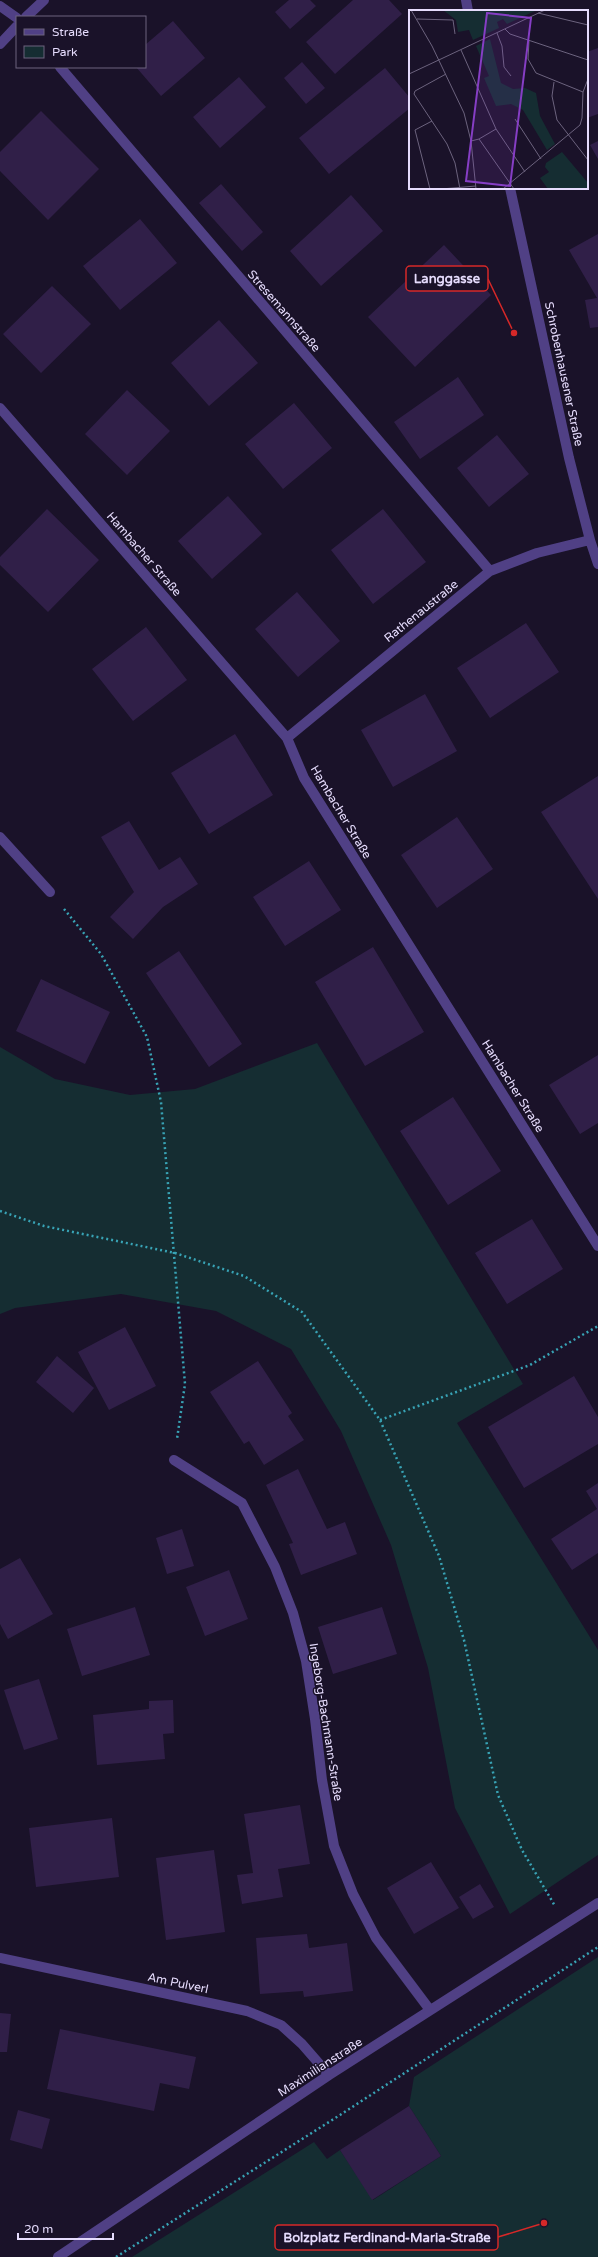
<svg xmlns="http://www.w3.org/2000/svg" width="598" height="2257" font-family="'Varela Round',sans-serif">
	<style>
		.green { fill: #152d32 }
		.building { fill: #301f48 }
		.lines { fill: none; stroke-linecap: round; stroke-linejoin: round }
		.path { stroke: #38a3b5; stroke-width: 2.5; stroke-dasharray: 2 3; stroke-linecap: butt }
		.minor { stroke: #504085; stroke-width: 10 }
		.labels { text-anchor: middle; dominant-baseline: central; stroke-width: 3; stroke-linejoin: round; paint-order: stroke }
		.street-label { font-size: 12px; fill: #e6dcfd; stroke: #1a1229 }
		.inset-road { fill: none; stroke: #6c637e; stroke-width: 1 }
		.view { fill: #863ec5; fill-opacity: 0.15; stroke: #863ec5; stroke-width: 2 }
		.inset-edge { fill: none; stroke: #e6dcfd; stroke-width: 2 }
		.leader { fill: none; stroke: #d62828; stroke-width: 1.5 }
		.callout-dot { fill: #d62828; stroke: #1a1229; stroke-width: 1.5 }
		.callout { fill: #1a1229; stroke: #d62828; stroke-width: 1.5 }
		.callout-label { font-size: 13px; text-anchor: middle; font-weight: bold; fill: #e6dcfd }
	</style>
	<rect width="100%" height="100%" fill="#1a1229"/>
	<path class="green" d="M317,1043L523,1384L457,1423L598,1650V1855L510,1914L455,1808L428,1668L391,1545L341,1431L291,1349L216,1311L121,1294L15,1308L0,1314V1047L55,1079L130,1095L195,1089Z
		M598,1957V2257H132L314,2142L327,2159L340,2150L373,2200L441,2156L409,2106L414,2077Z"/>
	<path class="building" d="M289,0H310L316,6L290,29L275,12Z
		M353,0H389L402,14L335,74L306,42Z
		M173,21L205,58L161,96L136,67H145V45Z
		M598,48V114L587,118V52Z
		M302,62L325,88L306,104L284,78Z
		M385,68L410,98V108L329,174L299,138Z
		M239,77L266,107L220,148L193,117Z
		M41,111L99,169L48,220L0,171V152Z
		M598,141V159L590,145Z
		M221,184L263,232L242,251L199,203Z
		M351,195L383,231L321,286L290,251Z
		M140,219L177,263L120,310L83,266Z
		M598,234V327L590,328L585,300L597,298L569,250Z
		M444,245L491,295L415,367L368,317Z
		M52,286L91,324L41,373L3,334Z
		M219,320L258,363L209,406L171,363Z
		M458,377L484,415L420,459L394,422Z
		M127,390L170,431L127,475L85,434Z
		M294,403L332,448L283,489L245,444Z
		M497,435L529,474L489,507L457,468Z
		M228,496L262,534L212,579L178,541Z
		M47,509L99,560L48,612L0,565V557Z
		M383,509L426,562L373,604L331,550Z
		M297,592L340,641L298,677L255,629Z
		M526,623L559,672L490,718L457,668Z
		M146,627L187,680L133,721L92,669Z
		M425,694L457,751L393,787L361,730Z
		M235,734L273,795L209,834L171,773Z
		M598,776V899L541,812Z
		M457,817L493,869L437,908L401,855Z
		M129,821L159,870L180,857L198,884L163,907L133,939L110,917L134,892L101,837Z
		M309,861L341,910L285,946L253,897Z
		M373,947L424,1032L365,1066L315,982Z
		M179,951L242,1044L209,1067L146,973Z
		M41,979L110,1012L85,1064L16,1031Z
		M598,1055V1123L580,1134L549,1085Z
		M453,1097L501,1171L448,1205L400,1131Z
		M532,1219L563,1269L507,1304L475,1253Z
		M125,1327L156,1386L109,1410L78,1352Z
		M57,1356L94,1388L73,1413L36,1382Z
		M258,1361L292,1413L288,1416L304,1440L264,1465L249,1441L244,1444L210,1392Z
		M574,1376L598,1417V1444L524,1488L488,1427Z
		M298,1469L327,1529L345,1522L357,1554L301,1575L289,1544L293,1543L266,1485Z
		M598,1483V1553L572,1570L551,1539L597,1509L586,1491Z
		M182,1529L194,1566L167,1574L156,1538Z
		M20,1558L53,1614L8,1639L0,1624V1569Z
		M229,1570L248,1619L205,1636L186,1587Z
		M135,1607L150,1655L82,1676L67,1629Z
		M382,1607L397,1654L333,1674L318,1627Z
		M39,1679L58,1739L24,1750L4,1690Z
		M173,1700L174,1733L163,1734L165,1759L97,1765L93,1715L149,1709V1701Z
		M300,1805L310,1864L278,1869L283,1897L242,1904L237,1875L253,1873L244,1814Z
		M112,1818L119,1877L36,1887L29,1828Z
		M214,1850L225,1932L166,1940L156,1858Z
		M431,1862L459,1908L414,1934L387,1888Z
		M480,1884L494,1907L473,1919L459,1897Z
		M307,1934L309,1948L347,1943L353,1991L304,1997L303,1991L260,1994L256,1938Z
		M0,2013L11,2014L7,2052H0Z
		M60,2029L196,2057L189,2089L160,2083L154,2111L47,2089Z
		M409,2106L441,2156L372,2200L340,2150Z
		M18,2110L50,2119L42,2149L10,2140Z"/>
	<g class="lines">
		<path class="path" d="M64,909L101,954L147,1037L161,1102L185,1384L177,1439
			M0,1211L44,1226L175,1253L244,1276L302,1312L380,1420L439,1556L464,1640L498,1795L522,1850L555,1906
			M380,1420L530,1365L598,1326
			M116,2257L340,2115L598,1947"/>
		<path class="minor" d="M466,0L468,11
			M0,6L17,18
			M26,17L44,0
			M0,44L17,26
			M60,67L490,571
			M510,188L569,458L590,540L598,564
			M0,408L287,738L304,778L598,1246
			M287,738L490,571L537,553L590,540
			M0,837L50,892
			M174,1460L242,1503L275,1567L293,1613L306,1661L315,1719L322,1780L334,1846L353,1894L376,1938L430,2010
			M0,1958L247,2011L281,2025L302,2044L329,2075
			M58,2257L329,2075L598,1903"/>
	</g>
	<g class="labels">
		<g class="street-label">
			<text transform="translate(284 311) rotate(49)">Stresemannstraße</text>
			<text transform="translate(564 374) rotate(78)">Schrobenhausener Straße</text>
			<text transform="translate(144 554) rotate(49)">Hambacher Straße</text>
			<text transform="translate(421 611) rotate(-39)">Rathenaustraße</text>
			<text transform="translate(341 812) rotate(59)">Hambacher Straße</text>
			<text transform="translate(513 1086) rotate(58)">Hambacher Straße</text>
			<text transform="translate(326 1722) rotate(81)">Ingeborg-Bachmann-Straße</text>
			<text transform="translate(178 1983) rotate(12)">Am Pulverl</text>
			<text transform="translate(320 2067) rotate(-33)">Maximilianstraße</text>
		</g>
	</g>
	<g transform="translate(409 10)">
		<rect width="179" height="179" fill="#1a1229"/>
		<path d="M34,0H128L98,14L94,9L88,12L90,18L64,30L60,20L49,22L47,10ZM81,29L92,73L104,79L116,78L127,83L131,106L146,134L138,140L114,100L102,94L87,96L75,68L80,66L67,36ZM153,142L179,173V179H139L131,168L140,162L136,157L137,153Z" fill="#152d32"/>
		<path class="inset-road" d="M2,0L23,36L55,103L62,131L67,179M129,3L179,15M8,9L44,10L46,24M96,19L101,24L179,50M88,23L93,36L95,57L102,66M120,31L119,49L127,63L174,82M52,40L87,119L116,162M0,64L136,0M37,64L6,81L5,84L38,134L46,153L51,179M145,72L143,86L148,110L179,150M106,109L132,149M70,129L105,179M62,131L70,129L87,119M21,179L6,120L23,111M32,179L67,176M94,179L171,115L173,108L174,82L179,69"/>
		<path class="view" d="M78,3L122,8L101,176L57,171Z"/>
		<rect width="179" height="179" class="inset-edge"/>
	</g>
	<path class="leader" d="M514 333L488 279M544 2223L498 2237"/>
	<g class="callout-dot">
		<circle cx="514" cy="333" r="4"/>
		<circle cx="544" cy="2223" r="4"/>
	</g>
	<g class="callout">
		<rect x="406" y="266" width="82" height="25" rx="4"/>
		<rect x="275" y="2225" width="223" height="25" rx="4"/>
	</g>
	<g class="callout-label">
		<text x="447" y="283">Langgasse</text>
		<text x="387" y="2242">Bolzplatz Ferdinand-Maria-Straße</text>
	</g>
	<rect x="16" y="16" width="130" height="52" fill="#1a1229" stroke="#6c637e"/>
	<rect x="24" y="29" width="20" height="6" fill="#504085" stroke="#6c637e"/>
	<text x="52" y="36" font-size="12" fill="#e6dcfd">Straße</text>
	<rect x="24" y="46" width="20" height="12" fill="#152d32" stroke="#6c637e"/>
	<text x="52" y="56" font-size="12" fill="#e6dcfd">Park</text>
	<path d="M18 2233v6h95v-6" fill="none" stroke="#e6dcfd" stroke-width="2"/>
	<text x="24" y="2233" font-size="12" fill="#e6dcfd" stroke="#1a1229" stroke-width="3" paint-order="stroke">20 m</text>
</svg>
